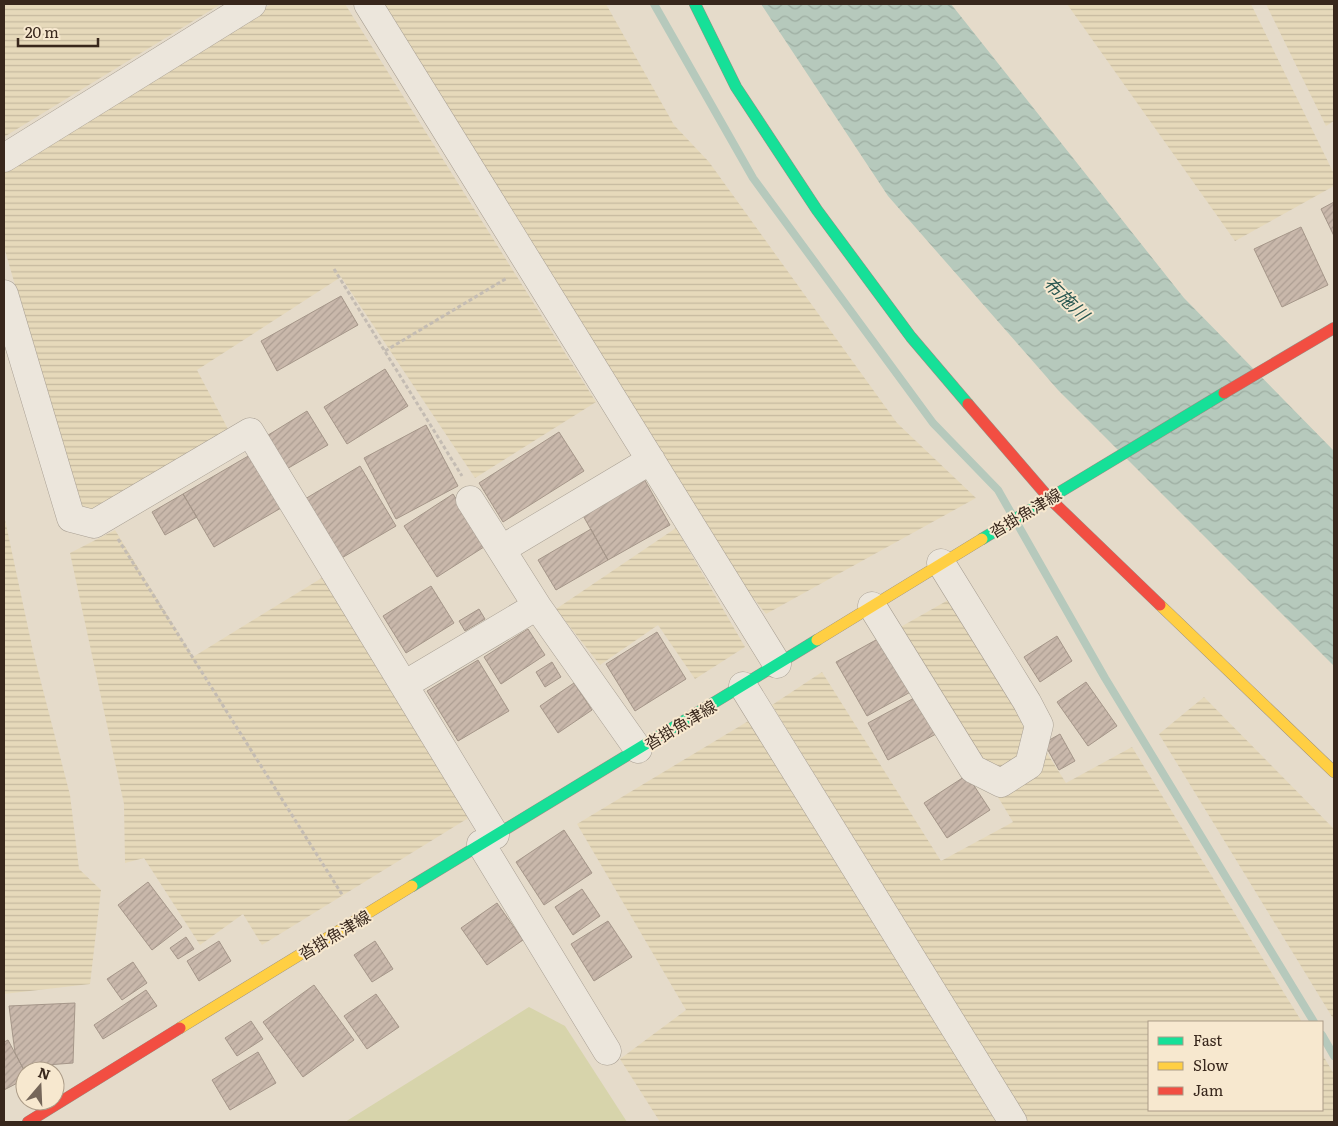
<svg xmlns="http://www.w3.org/2000/svg" width="1338" height="1126" font-family="Literata,'Noto Sans JP',serif">
	<style>
		.farmland { fill: url(#farmland-rules) }
		.green { fill: #d7d4ab }
		.water { fill: url(#water-waves) }
		.lines { fill: none; stroke-linecap: round; stroke-linejoin: round }
		.stream { stroke: #b6c9bc; stroke-width: 8 }
		.building { fill: url(#building-hatch); stroke: #a59689 }
		.street-casing { stroke: #a9a094; stroke-width: 29 }
		.fast-casing { stroke: #998f84; stroke-width: 12 }
		.slow-casing { stroke: #998f84; stroke-width: 12 }
		.jam-casing { stroke: #998f84; stroke-width: 12 }
		.path { stroke: #c4bcb3; stroke-width: 3; stroke-dasharray: 4 2.5; stroke-linecap: butt }
		.street { stroke: #ece6dc; stroke-width: 28 }
		.fast { stroke: #16e098; stroke-width: 11 }
		.slow { stroke: #ffcf43; stroke-width: 11 }
		.jam { stroke: #f24e42; stroke-width: 11 }
		.labels { text-anchor: middle; dominant-baseline: central; stroke-width: 4; stroke-linejoin: round; paint-order: stroke }
		.street-label { font-size: 16px; fill: #38271c; stroke: #f7e8cf }
		.water-label { font-size: 18px; font-style: italic; fill: #2a5852; stroke: #f7e8cf }
	</style>
	<defs>
		<pattern id="farmland-rules" width="6" height="5" patternUnits="userSpaceOnUse" patternTransform="scale(1.25)"><rect width="6" height="5" fill="#e6d9ba"/><path d="M0 2.5h6" fill="none" stroke="#c6ba9f"/></pattern>
		<pattern id="water-waves" width="16" height="10" patternUnits="userSpaceOnUse" patternTransform="scale(1.25)"><rect width="16" height="10" fill="#b6c9bc"/><path d="M0 5q4-4 8 0t8 0" fill="none" stroke="#9dada1"/></pattern>
		<pattern id="building-hatch" width="6" height="6" patternUnits="userSpaceOnUse" patternTransform="scale(1.25)"><rect width="6" height="6" fill="#c9b8ab"/><path d="M-1 1l2-2M0 6l6-6M5 7l2-2" fill="none" stroke="#ad9e93"/></pattern>
	</defs>
	<rect width="100%" height="100%" fill="#e5dbca"/>
	<path class="farmland" d="M4,4H221L4,137Z
		M271,4H345L596,402L475,478L341,277L197,370L228,429L94,514L80,509L4,247V171Z
		M381,4H606L674,125L709,162L897,423L976,498L766,614L714,549Z
		M1067,4H1251L1334,174V186L1235,241Z
		M1266,4H1334V121L1326,126Z
		M4,515L33,651L70,795L79,869L101,890L90,984L4,994Z
		M676,528L745,647L695,679L658,625L600,665L556,609Z
		M115,530L193,657L325,576L470,817L262,945L243,914L200,945L144,858L125,863L124,804L70,553Z
		M950,599L1066,783L1132,747L1302,1022H1149V1110H1322V1054L1334,1074V1122H1028L772,705L822,672L941,861L1013,822L897,629Z
		M1204,697L1334,829V1020L1159,734Z
		M750,720L999,1122H660L620,1059L686,1010L577,824Z"/>
	<path class="green" d="M529,1007L565,1026L627,1122H345Z"/>
	<path class="water" d="M761,4H951L1184,298L1334,451V666L1058,390L888,196Z"/>
	<g class="lines">
		<path class="stream" d="M654,4L753,178L933,423L998,490L1105,678L1314,1022
			M1322,1035L1334,1056"/>
	</g>
	<path class="building" d="M1334,202V236L1321,209Z
		M1301,227L1328,285L1282,307L1254,249Z
		M341,296L358,325L277,371L261,341Z
		M385,369L408,406L347,444L324,407Z
		M307,411L328,445L285,470L265,437Z
		M426,425L458,486L396,519L364,458Z
		M559,432L584,471L503,522L479,483Z
		M250,455L281,508L214,547L183,494Z
		M360,466L396,526L340,559L305,499Z
		M643,477L670,525L608,560L581,512Z
		M183,494L197,517L165,535L152,512Z
		M453,494L487,545L437,577L404,526Z
		M591,529L608,560L556,590L538,560Z
		M431,586L454,623L406,653L383,616Z
		M479,609L485,619L465,631L459,621Z
		M528,629L545,655L501,684L484,657Z
		M657,632L686,679L635,711L606,664Z
		M885,635L916,689L867,716L836,662Z
		M1057,636L1072,661L1040,682L1024,657Z
		M478,660L509,711L458,741L427,691Z
		M552,662L561,677L545,687L536,672Z
		M1086,682L1117,726L1088,746L1057,702Z
		M574,683L592,710L558,733L540,706Z
		M916,697L936,734L888,760L868,723Z
		M1060,734L1075,761L1059,770L1044,743Z
		M967,775L990,810L947,838L924,803Z
		M564,830L592,873L544,905L516,862Z
		M148,882L182,927L152,950L118,905Z
		M582,889L600,916L573,935L555,907Z
		M497,903L523,940L487,965L461,928Z
		M608,921L632,957L594,981L571,944Z
		M186,937L194,949L178,959L170,948Z
		M219,941L231,961L199,981L187,961Z
		M375,941L393,969L372,982L354,955Z
		M133,962L147,983L122,1000L107,979Z
		M314,985L354,1040L303,1077L263,1022Z
		M146,990L157,1006L103,1039L94,1025Z
		M376,994L399,1027L367,1049L344,1016Z
		M75,1003L73,1063L33,1066L24,1070L15,1053L9,1006Z
		M251,1021L263,1039L237,1056L225,1038Z
		M8,1040L25,1072V1079L4,1090V1042Z
		M258,1052L276,1083L230,1110L212,1080Z"/>
	<g class="lines">
		<defs>
			<path id="street" d="M368,4L777,664
				M4,158L252,4
				M4,294L71,518L94,524L250,432L495,835
				M502,549L651,460
				M537,606L638,749
				M872,606L973,769L1001,783L1029,765L1039,725L1027,702L941,563
				M404,685L537,606L470,500
				M743,686L1013,1122
				M481,844L607,1051"/>
			<path id="fast" d="M695,4L736,87L817,210L911,337L968,404
				M982,539L1224,393
				M412,886L817,640"/>
			<path id="slow" d="M1160,605L1334,772
				M817,640L982,539
				M180,1028L412,886"/>
			<path id="jam" d="M1224,393L1334,328
				M968,404L1049,498L1160,605
				M28,1122L180,1028"/>
		</defs>
		<use href="#street" class="street-casing"/>
		<use href="#fast" class="fast-casing"/>
		<use href="#slow" class="slow-casing"/>
		<use href="#jam" class="jam-casing"/>
		<path class="path" d="M334,269L462,476
			M385,351L507,278
			M118,539L343,896"/>
		<use href="#street" class="street"/>
		<use href="#fast" class="fast"/>
		<use href="#slow" class="slow"/>
		<use href="#jam" class="jam"/>
	</g>
	<g class="labels">
		<g class="street-label">
			<text transform="translate(1025 512) rotate(-31)">沓掛魚津線</text>
			<text transform="translate(680 724) rotate(-31)">沓掛魚津線</text>
			<text transform="translate(334 934) rotate(-31)">沓掛魚津線</text>
		</g>
		<g class="water-label">
			<text transform="translate(1067 298) rotate(44)">布施川</text>
		</g>
	</g>
	<rect width="1338" height="1126" fill="none" stroke="#38271c" stroke-width="10"/>
	<rect x="1148" y="1021" width="175" height="90" fill="#f7e8cf" stroke="#ab9b87"/>
	<rect x="1158" y="1037" width="25" height="8" fill="#16e098" stroke="#ab9b87"/>
	<text x="1193" y="1046" font-size="15" fill="#38271c">Fast</text>
	<rect x="1158" y="1062" width="25" height="8" fill="#ffcf43" stroke="#ab9b87"/>
	<text x="1193" y="1071" font-size="15" fill="#38271c">Slow</text>
	<rect x="1158" y="1087" width="25" height="8" fill="#f24e42" stroke="#ab9b87"/>
	<text x="1193" y="1096" font-size="15" fill="#38271c">Jam</text>
	<g transform="translate(40 1086) rotate(19)"><circle r="24" fill="#f7e8cf" stroke="#ab9b87"/>
	<path d="M0-4L9 19L0 12L-9 19Z" fill="#756659"/>
	<text y="-8" font-size="14" font-weight="bold" text-anchor="middle" fill="#38271c">N</text>
	</g>
	<path d="M18 38v8h80v-8" fill="none" stroke="#38271c" stroke-width="2.5"/>
	<text x="25" y="38" font-size="15" fill="#38271c" stroke="#f7e8cf" stroke-width="4" paint-order="stroke">20 m</text>
</svg>
